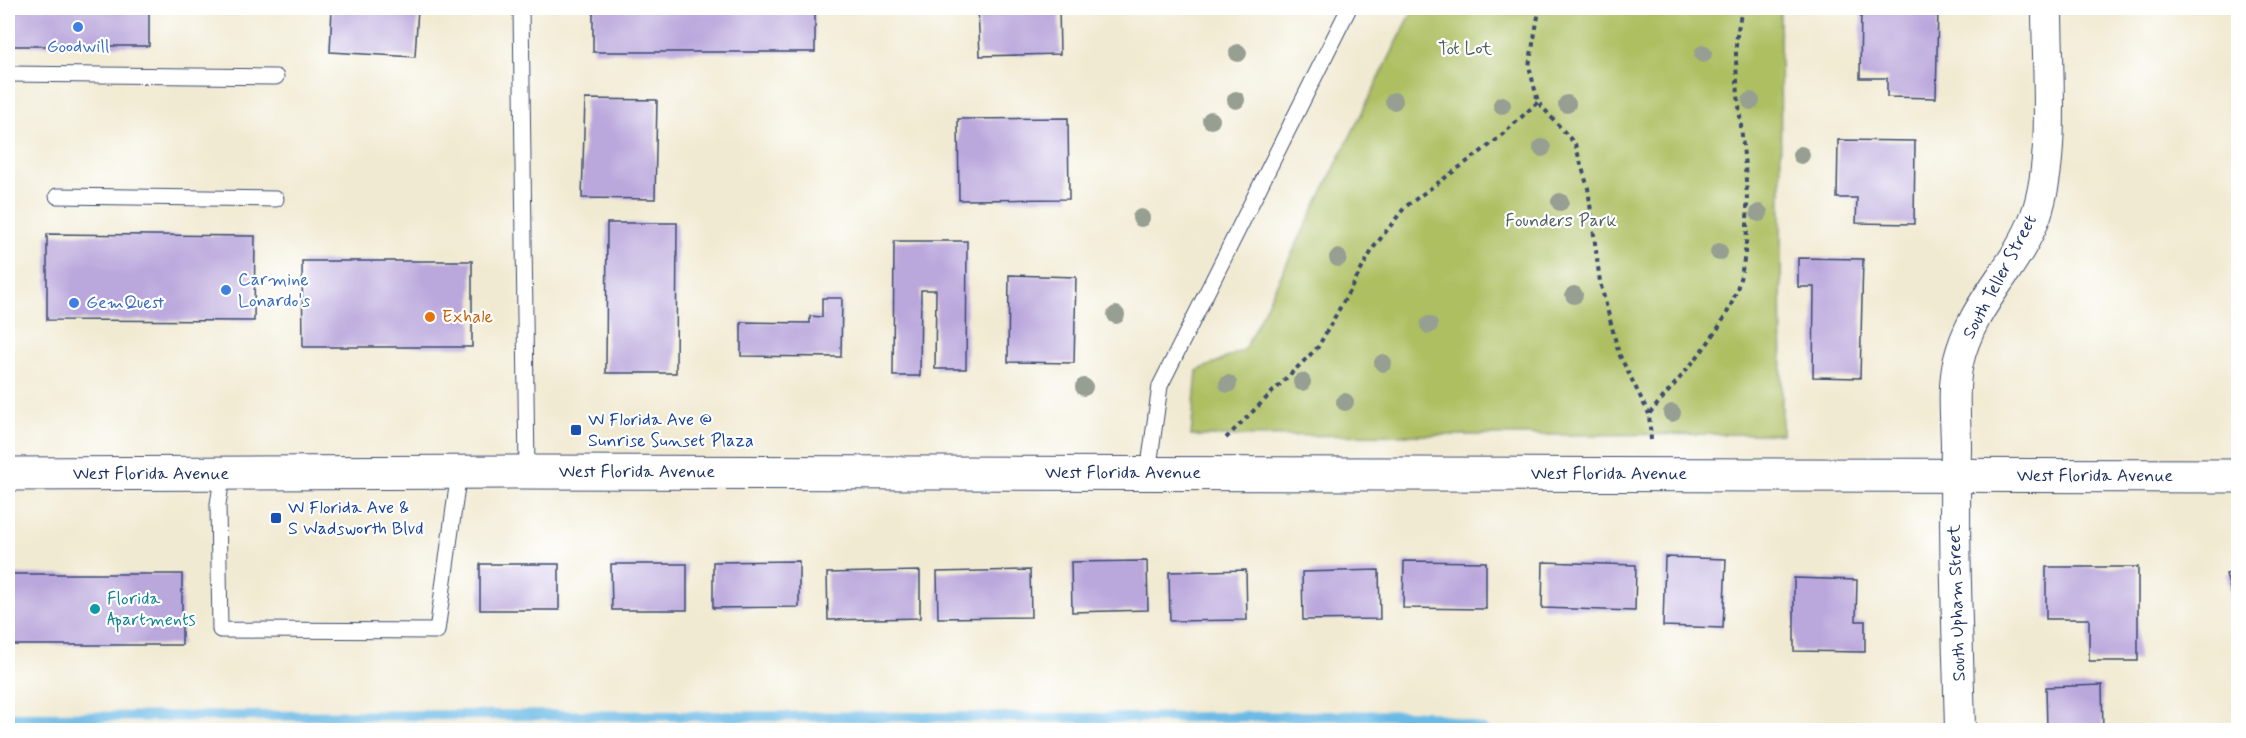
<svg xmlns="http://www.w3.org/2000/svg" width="2246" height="738" font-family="Mynerve,sans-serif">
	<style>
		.green { fill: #aebf62; stroke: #647760; stroke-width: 1.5 }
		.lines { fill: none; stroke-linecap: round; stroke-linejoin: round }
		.stream { stroke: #6bbae6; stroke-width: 10 }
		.building { fill: #baa7dc }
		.lane-casing { stroke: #3b4b6f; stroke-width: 17 }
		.street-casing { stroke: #3b4b6f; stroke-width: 32 }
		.secondary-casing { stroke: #3b4b6f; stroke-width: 35 }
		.path { stroke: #3b4b6f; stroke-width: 4; stroke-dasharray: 4.5 4.5; stroke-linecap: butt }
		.lane { stroke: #fff; stroke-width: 15 }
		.street { stroke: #fff; stroke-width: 30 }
		.secondary { stroke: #fff; stroke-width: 33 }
		.tree { fill: #979f93 }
		.shop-dot { fill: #3f7fe0; stroke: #fff; stroke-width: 2 }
		.food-dot { fill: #e8710a; stroke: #fff; stroke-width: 2 }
		.transit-dot { fill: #1a4fb4; stroke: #fff; stroke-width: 2 }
		.culture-dot { fill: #0f9aa8; stroke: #fff; stroke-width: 2 }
		.labels { text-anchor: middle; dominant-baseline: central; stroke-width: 4.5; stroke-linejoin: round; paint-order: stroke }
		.shop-label { font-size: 18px; fill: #366cbe; stroke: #fff; text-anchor: start }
		.park-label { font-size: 18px; fill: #4e615f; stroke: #fff }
		.street-label { font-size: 18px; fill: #1b2f5e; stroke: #fff }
		.food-label { font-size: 18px; fill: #c56008; stroke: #fff; text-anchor: start }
		.transit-label { font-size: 18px; fill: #164399; stroke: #fff; text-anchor: start }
		.culture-label { font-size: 18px; fill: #0d838f; stroke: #fff; text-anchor: start }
	</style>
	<rect width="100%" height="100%" fill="#fff"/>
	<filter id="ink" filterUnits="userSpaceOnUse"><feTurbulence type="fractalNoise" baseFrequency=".0167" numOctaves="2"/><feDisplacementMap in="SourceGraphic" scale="12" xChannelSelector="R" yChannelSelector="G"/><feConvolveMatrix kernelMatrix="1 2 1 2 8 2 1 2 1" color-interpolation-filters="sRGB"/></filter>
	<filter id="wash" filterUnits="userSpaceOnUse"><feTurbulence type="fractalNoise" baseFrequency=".008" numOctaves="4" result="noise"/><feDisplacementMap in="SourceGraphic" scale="24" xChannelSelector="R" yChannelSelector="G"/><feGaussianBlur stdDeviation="1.35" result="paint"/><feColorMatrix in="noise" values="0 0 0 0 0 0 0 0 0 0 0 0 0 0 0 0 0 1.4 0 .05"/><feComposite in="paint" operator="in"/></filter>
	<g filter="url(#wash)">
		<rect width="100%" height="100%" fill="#f1ead2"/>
		<path class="green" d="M1414,8H1780L1782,434L1191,436L1197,371L1244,350Z"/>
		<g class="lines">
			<path class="stream" d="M8,717L495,715L1118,718L1424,715L1455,722L1483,730"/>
		</g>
		<g id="blocks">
			<path class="building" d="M8,8H149V46H8Z
				M332,8H418L415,57L330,52Z
				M593,8H815V52H593Z
				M978,8H1059L1060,54L980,56Z
				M1861,8L1938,10L1936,98L1887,97V78H1860Z
				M585,99L657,100L655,199L582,198Z
				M1068,118L1069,199L959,200L958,119Z
				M1838,140L1915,141L1914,224L1856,223L1857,198H1837Z
				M607,223H677L676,373H606Z
				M47,234L255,236L254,321L47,320Z
				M894,241H967L966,369H935L936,290H921L920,376H893Z
				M1798,258L1863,259L1860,378L1813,377L1814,287H1798Z
				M302,261H472V347H303Z
				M1009,275L1076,277L1074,363L1008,362Z
				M822,298H842L841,357L741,356V322L810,323V316L822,317Z
				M1665,557L1726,559L1723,628L1663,626Z
				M799,561V607L713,608V562Z
				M1147,561L1148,610L1072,612L1071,562Z
				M1404,561L1486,562V609L1403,608Z
				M1543,562L1636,565L1635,611L1542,608Z
				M480,564H559V610H480Z
				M611,564H687V610H612Z
				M2046,567H2138V661H2089V619H2046Z
				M1030,570L1031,617L938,618L937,572Z
				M1246,570L1247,620L1170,621L1169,572Z
				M1379,570L1380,619L1303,620L1302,572Z
				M920,571V618L828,620L827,573Z
				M2238,571V619L2226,574Z
				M8,574H182V645H8Z
				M1794,578L1857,580L1856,621H1865V652L1794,651Z
				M2102,685L2103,730H2047L2046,687Z"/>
		</g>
	</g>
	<g filter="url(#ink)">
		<use href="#blocks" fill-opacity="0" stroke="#3b4b6f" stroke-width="1.5"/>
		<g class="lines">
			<defs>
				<path id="lane" d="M521,8L527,472
					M8,74L276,77
					M57,196L276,199
					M223,473L218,504L220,630L437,631L459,472
					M1148,473L1160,386L1349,8"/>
				<path id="street" d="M1960,730C1958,637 1953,543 1956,449C1956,421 1952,391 1958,363C1972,302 2016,270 2036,215C2056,158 2047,69 2047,8"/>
				<path id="secondary" d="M8,474L527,472L2238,476"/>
			</defs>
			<use href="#lane" class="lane-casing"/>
			<use href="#street" class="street-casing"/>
			<use href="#secondary" class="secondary-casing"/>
			<path class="path" d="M1536,8L1539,11L1529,66L1538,102L1575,144L1588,188L1600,282L1619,354L1649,414
				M1226,438L1318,347L1374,247L1405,207L1494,142L1538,102
				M1651,440L1649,414C1675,383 1711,345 1729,309C1766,233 1735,130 1736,48C1736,35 1740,21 1742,8"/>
			<use href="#lane" class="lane"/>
			<use href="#street" class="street"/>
			<use href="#secondary" class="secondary"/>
		</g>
		<g class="tree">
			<circle cx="1238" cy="53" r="9"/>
			<circle cx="1703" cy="54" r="9"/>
			<circle cx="1236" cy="100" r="9"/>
			<circle cx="1394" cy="101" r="9"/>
			<circle cx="1751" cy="101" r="9"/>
			<circle cx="1567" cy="104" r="9"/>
			<circle cx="1502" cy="105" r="9"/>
			<circle cx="1211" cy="120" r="9"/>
			<circle cx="1542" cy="148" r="9"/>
			<circle cx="1801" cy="155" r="9"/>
			<circle cx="1560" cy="202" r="9"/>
			<circle cx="1759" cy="213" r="9"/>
			<circle cx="1141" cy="218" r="9"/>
			<circle cx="1719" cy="252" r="9"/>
			<circle cx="1338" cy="258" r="9"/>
			<circle cx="1574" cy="295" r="9"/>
			<circle cx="1116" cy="315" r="9"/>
			<circle cx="1429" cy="325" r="9"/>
			<circle cx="1383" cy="363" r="9"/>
			<circle cx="1302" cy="382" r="9"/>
			<circle cx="1228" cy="384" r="9"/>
			<circle cx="1084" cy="387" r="9"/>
			<circle cx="1345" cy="402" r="9"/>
			<circle cx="1672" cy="413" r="9"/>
		</g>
	</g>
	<g class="shop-dot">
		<circle cx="78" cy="27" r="6"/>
		<circle cx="226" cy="290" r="6"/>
		<circle cx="74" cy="303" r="6"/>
	</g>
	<circle class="food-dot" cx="430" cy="317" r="6"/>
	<g class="transit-dot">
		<rect x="570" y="424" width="12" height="12" rx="3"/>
		<rect x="270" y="512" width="12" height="12" rx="3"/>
	</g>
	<circle class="culture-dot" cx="95" cy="609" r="6"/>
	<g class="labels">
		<g class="shop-label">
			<text x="78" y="47" text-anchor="middle">Goodwill</text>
			<text x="238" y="280">Carmine<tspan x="238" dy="21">Lonardo's</tspan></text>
			<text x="86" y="303">GemQuest</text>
		</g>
		<g class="park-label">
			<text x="1465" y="49">Tot Lot</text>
			<text x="1561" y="221">Founders Park</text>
		</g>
		<g class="street-label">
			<text transform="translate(2000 277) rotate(-62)">South Teller Street</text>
			<text x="637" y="472">West Florida Avenue</text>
			<text x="1123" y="473">West Florida Avenue</text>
			<text x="151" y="474">West Florida Avenue</text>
			<text x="1609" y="474">West Florida Avenue</text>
			<text x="2095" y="476">West Florida Avenue</text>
			<text transform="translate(1957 603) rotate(-92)">South Upham Street</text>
		</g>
		<g class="food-label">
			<text x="442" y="317">Exhale</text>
		</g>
		<g class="transit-label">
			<text x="588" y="420">W Florida Ave @<tspan x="588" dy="21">Sunrise Sunset Plaza</tspan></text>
			<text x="288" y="508">W Florida Ave &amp;<tspan x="288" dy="21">S Wadsworth Blvd</tspan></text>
		</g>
		<g class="culture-label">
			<text x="107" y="599">Florida<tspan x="107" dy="21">Apartments</tspan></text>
		</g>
	</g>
	<rect width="2246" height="738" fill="none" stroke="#fff" stroke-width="30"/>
</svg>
